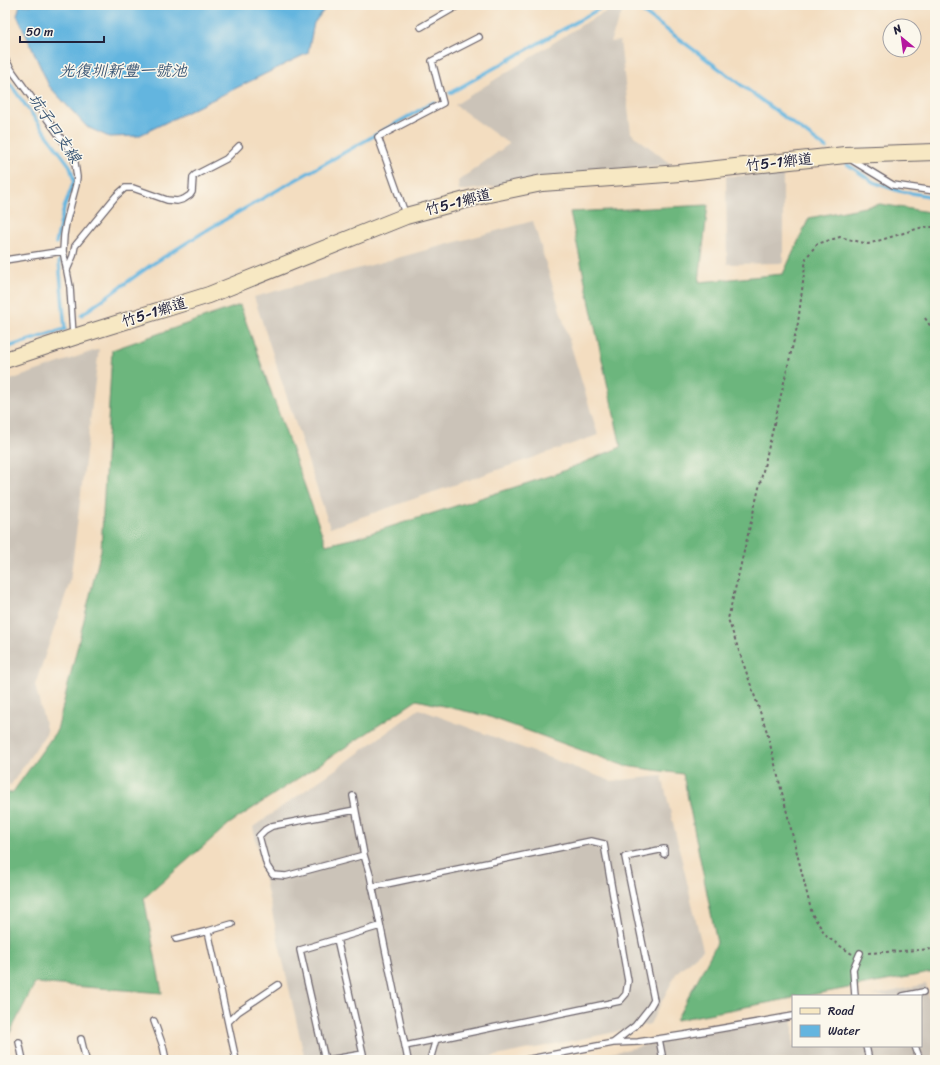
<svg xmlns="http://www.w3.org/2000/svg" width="940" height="1065" font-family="Sriracha,'LXGW WenKai TC',sans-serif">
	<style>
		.industrial { fill: #cbc3b8 }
		.forest { fill: #6cb67d; stroke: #476c5c }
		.water { fill: #64b5df; stroke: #436c8d }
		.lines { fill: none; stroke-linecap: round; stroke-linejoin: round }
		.stream { stroke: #64b5df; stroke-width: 3.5 }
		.lane-casing { stroke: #6b636a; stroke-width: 8 }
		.secondary-casing { stroke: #6b636a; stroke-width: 18 }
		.path { stroke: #6b636a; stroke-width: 2; stroke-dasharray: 3 3; stroke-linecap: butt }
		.lane { stroke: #fff; stroke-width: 5.5 }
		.secondary { stroke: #f7e8c3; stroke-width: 16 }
		.labels { text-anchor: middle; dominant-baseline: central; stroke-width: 3; stroke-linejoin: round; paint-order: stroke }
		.street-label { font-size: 15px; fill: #22223b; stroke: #fbf7ec }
		.water-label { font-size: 16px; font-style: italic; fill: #395574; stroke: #fbf7ec }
	</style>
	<rect width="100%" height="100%" fill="#fbf7ec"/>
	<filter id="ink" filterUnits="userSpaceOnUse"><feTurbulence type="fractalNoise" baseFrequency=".025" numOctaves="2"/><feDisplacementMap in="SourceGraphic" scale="8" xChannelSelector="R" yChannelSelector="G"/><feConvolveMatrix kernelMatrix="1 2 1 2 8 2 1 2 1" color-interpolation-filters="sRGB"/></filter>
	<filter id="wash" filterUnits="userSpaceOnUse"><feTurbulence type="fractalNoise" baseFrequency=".012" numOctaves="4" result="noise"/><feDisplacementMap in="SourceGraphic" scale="16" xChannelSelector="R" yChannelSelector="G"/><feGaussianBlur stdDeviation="0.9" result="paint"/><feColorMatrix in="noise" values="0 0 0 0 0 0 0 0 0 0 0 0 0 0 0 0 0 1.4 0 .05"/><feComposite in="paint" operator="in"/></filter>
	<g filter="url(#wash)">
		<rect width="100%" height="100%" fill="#f3ddc0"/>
		<path class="industrial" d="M611,9L623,10L610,42L620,41L631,133L672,165L459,191L458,181L509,144L455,105L585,23Z
			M783,175V263L727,264L726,176Z
			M533,221L598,435L330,528L254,297Z
			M99,349L70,582L35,685L47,732L10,786L5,777V382Z
			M419,709L611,781L662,776L703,950L677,972L650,1024L611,1033L476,1060H305L253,827L346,762Z
			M926,984L935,1022V1036L932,1060H579L793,1013V1046H921V996H871Z"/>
		<path class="forest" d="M880,204L935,213V972L805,996H793V998L676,1020L717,943L683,774L625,766L487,716L417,700L229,824L144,898L162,993L35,983L5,1043V794L13,792L57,730L101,550L112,350L240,305L326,545L355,538L553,475L621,447L570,212L708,205L699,282L783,274L809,218Z"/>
		<path class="water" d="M20,5H328L314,23L308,53L138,136L109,137L87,127L49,86L17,15Z"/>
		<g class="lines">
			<path class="stream" d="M631,5L636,7L826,148
				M5,77L47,135L70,166L74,181L64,208L56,243
				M450,93L606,5
				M847,164L873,182L899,191L935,197
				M59,261L65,329
				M81,315L151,265L212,227L434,102
				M5,348L65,329"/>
		</g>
	</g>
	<g filter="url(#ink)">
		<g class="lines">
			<defs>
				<path id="lane" d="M421,27L459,5
					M5,59L13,72L74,156L77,177L76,185L66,223L64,235L63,251L70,287L73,336
					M850,159L893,185L935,191
					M406,216L378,137L443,103L432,61L479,37
					M5,260L63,251
					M67,270L73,256L75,246L116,196L125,188H133L167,200L177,201L184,199L190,195L192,192L193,177L195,175L226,159L239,146
					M353,796L364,855L370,875L408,1060
					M355,810L272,826L265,830L259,836L267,866L273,875L286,876L364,855
					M372,887L591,841L604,844L628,981L626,994L620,1001L405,1046
					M208,931L236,1060
					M176,939L208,931L232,924
					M855,996L853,969L860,953
					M903,996L923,992
					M154,1021L163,1046L166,1060
					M228,1022L238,1012L278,985
					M81,1039L86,1060
					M659,1039L663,1060
					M19,1042L23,1060
					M613,1043L638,1042L684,1035L793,1016
					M866,1046L869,1060
					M915,1046L920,1060
					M325,1060L300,950L380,926
					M328,1060L363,1054L337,939
					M430,1060L436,1039
					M525,1060L613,1043L635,1026L650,1007L654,1000L625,857L664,849V854"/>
				<path id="secondary" d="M5,360L74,337L209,295L406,216L484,195L542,183L680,173L845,155L935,152"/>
			</defs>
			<use href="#lane" class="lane-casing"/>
			<use href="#secondary" class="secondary-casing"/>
			<path class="path" d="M925,318L935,333
				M868,953L935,949
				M852,954L827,937L812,914L767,732L728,619L798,323L806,258L817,244L840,237L868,244L923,227H935"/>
			<use href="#lane" class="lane"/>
			<use href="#secondary" class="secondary"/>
		</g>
	</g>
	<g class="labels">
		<g class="street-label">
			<text transform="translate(779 162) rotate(-6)">竹5-1鄉道</text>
			<text transform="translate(458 202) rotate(-14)">竹5-1鄉道</text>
			<text transform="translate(154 312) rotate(-17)">竹5-1鄉道</text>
		</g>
		<g class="water-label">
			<text x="123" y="70">光復圳新豐一號池</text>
			<text transform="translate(55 128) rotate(56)">坑子口支線</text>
		</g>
	</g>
	<rect width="940" height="1065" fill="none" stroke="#fbf7ec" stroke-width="20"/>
	<rect x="792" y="995" width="130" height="52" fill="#fbf7ec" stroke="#a4a2a5"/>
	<rect x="800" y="1008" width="20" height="6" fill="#f7e8c3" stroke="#a4a2a5"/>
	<text x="828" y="1015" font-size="12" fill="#22223b">Road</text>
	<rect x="800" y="1025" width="20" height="12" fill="#64b5df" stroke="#a4a2a5"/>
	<text x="828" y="1035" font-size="12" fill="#22223b">Water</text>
	<g transform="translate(902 38) rotate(331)"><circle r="19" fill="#fbf7ec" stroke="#a4a2a5"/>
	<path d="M0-3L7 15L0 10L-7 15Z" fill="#b5179e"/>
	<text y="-6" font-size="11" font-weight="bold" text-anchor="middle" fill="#22223b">N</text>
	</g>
	<path d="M20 36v6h84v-6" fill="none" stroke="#22223b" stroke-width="2"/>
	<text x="26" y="36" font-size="12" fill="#22223b" stroke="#fbf7ec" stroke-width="3" paint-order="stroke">50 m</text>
</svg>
